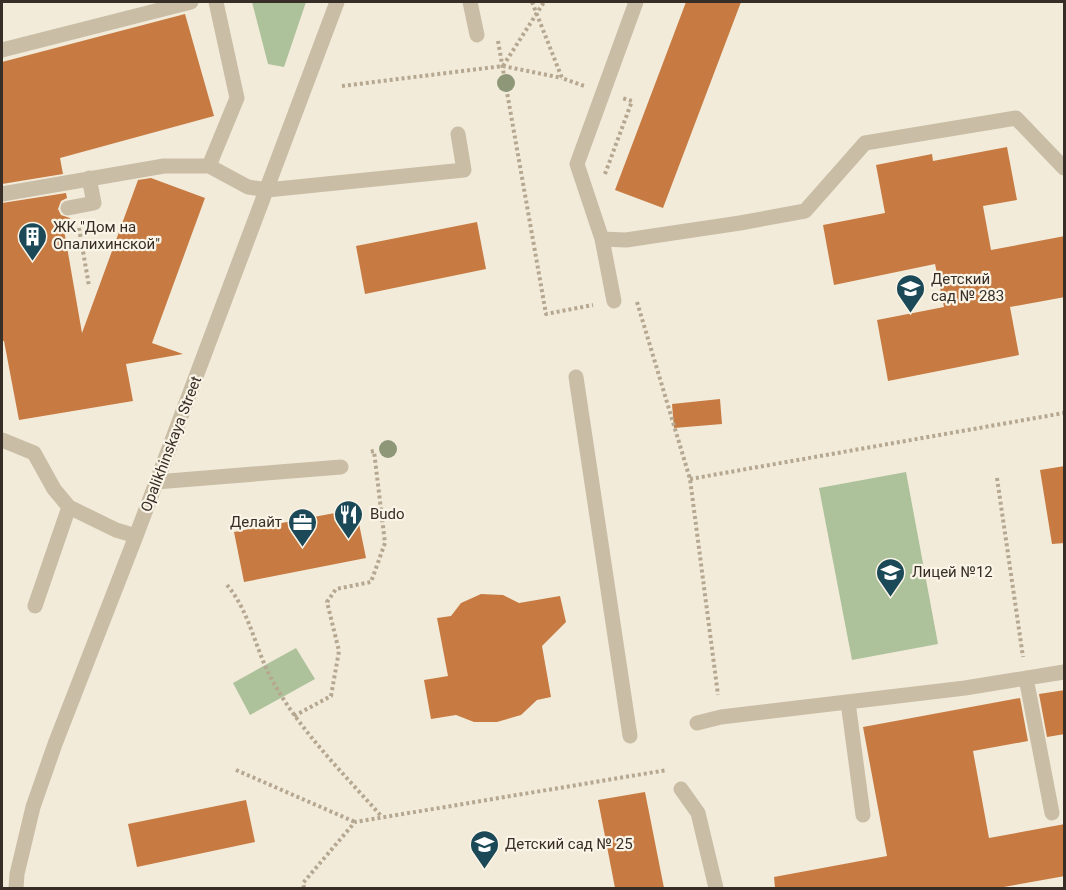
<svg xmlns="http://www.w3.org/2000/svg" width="1066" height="890" font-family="Roboto,sans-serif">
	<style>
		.green { fill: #adc19a }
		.building { fill: #c77b42 }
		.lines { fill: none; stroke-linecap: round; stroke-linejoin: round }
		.path { stroke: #b6a790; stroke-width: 4; stroke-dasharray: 3 3; stroke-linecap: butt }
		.minor { stroke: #cabda6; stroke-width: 15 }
		.tree { fill: #8e9879 }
		.labels { text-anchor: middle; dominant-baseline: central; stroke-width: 4.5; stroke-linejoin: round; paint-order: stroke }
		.poi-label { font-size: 15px; fill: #362e27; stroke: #f9f4e6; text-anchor: start }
		.street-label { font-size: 15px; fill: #362e27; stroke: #f9f4e6 }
	</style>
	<rect width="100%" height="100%" fill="#f2ebda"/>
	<path class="green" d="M252,2H306L284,67L268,64Z
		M906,472L938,644L852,660L819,488Z
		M296,648L315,679L250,715L233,683Z"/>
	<path class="building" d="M686,2H741L663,208L615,190Z
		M185,14L214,116L60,158L63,174L2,184V62Z
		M1007,147L1017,200L983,206L991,250L1065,236V297L1010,307L1019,355L888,381L877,320L944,307L935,264L834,285L823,225L885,213L876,165L932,154L933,161Z
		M151,178L205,198L152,343L183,354L126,364L133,401L19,420L4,341H2V203L66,193L67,198L61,201L58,209L61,215L70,218L71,222L63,224L82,333L138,180Z
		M477,222L486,269L365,294L356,246Z
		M720,399L722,424L674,428L672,404Z
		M1065,466V543L1052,544L1040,470Z
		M356,509L366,558L244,582L234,532Z
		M481,594L503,595L519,603L560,596L566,622L542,646L551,697L537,700L521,715L497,722H474L456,715L431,719L424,680L448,676L437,618L451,616L461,603Z
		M1065,690V734L1047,737L1039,694Z
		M1020,698L1028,741L973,751L989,838L1065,824V876L998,888H775L774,877L887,856L863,727Z
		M645,792L664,888H615L598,800Z
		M246,800L255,842L137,867L128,824Z"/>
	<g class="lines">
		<path class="path" d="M532,2L562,78L584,86
			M498,41L546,314L593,305
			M503,66L544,2
			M342,86L503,66L562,78
			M605,174L632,101L622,98
			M79,228L89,286
			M637,302L690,479L718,695
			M997,478L1023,657
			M690,479L1064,413
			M227,585C250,612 255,649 272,680C300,731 344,774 382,817
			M294,716L331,696L339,651L327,602L336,589L371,582L385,543L374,451L368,452
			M236,770L355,822
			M304,888L303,883L355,822L667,770"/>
		<path class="minor" d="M470,2L477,35
			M2,50L191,2
			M209,166L237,98L216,2
			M2,194L164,166H209L248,187L267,190L464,170L458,134
			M68,208L94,203L89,178
			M602,239L626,240L740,223L805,211L865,143L1016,118L1064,168
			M614,301L602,239L577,164L636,2
			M576,377L630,736
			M2,440L34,453L54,489L69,507L116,530L136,536
			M156,482L341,467
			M35,606L69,507
			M1026,678L1052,813
			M848,702L863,815
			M697,723L721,717L965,688L1064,672
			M681,789L698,813L716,888
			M16,888L17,874L33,807L55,744L136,536L337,2"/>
	</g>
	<g class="tree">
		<circle cx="506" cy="83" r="9"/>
		<circle cx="388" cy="449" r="9"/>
	</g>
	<defs>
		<symbol id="building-pin" viewBox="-11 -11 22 30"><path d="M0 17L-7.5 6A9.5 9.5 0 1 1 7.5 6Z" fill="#1c4958" stroke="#f9f4e6"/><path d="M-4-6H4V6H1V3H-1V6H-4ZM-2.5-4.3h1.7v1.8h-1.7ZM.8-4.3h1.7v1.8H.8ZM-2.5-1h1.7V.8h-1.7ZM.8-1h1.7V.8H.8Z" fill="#fff"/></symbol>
		<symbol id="school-pin" viewBox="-11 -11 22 30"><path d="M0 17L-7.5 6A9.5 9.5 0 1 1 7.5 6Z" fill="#1c4958" stroke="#f9f4e6"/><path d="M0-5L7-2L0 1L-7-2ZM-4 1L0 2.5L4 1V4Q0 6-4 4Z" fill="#fff"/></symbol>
		<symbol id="restaurant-pin" viewBox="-11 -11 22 30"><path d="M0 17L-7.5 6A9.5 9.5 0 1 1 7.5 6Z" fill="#1c4958" stroke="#f9f4e6"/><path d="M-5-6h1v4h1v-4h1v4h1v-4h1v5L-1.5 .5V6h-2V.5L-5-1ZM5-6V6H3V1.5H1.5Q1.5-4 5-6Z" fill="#fff"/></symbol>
		<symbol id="office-pin" viewBox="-11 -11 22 30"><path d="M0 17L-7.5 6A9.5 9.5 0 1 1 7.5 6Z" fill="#1c4958" stroke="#f9f4e6"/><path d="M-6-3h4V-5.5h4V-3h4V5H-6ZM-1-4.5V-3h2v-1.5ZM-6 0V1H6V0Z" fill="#fff"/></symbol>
	</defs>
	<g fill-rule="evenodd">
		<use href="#building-pin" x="16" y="220" width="33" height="45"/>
		<use href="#school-pin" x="894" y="272" width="33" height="45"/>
		<use href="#restaurant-pin" x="332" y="498" width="33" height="45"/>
		<use href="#office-pin" x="286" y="506" width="33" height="45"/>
		<use href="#school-pin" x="874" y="556" width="33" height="45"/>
		<use href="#school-pin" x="468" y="828" width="33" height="45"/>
	</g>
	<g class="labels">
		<g class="poi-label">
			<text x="53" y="227">ЖК "Дом на<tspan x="53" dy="17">Опалихинской"</tspan></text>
			<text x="931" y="279">Детский<tspan x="931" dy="17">сад № 283</tspan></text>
			<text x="370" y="514">Budo</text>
			<text x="282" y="522" text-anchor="end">Делайт</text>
			<text x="912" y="572">Лицей №12</text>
			<text x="505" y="844">Детский сад № 25</text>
		</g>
		<g class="street-label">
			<text transform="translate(171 444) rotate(-69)">Opalikhinskaya Street</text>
		</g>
	</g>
	<rect width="1066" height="890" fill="none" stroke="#362e27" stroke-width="6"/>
</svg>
